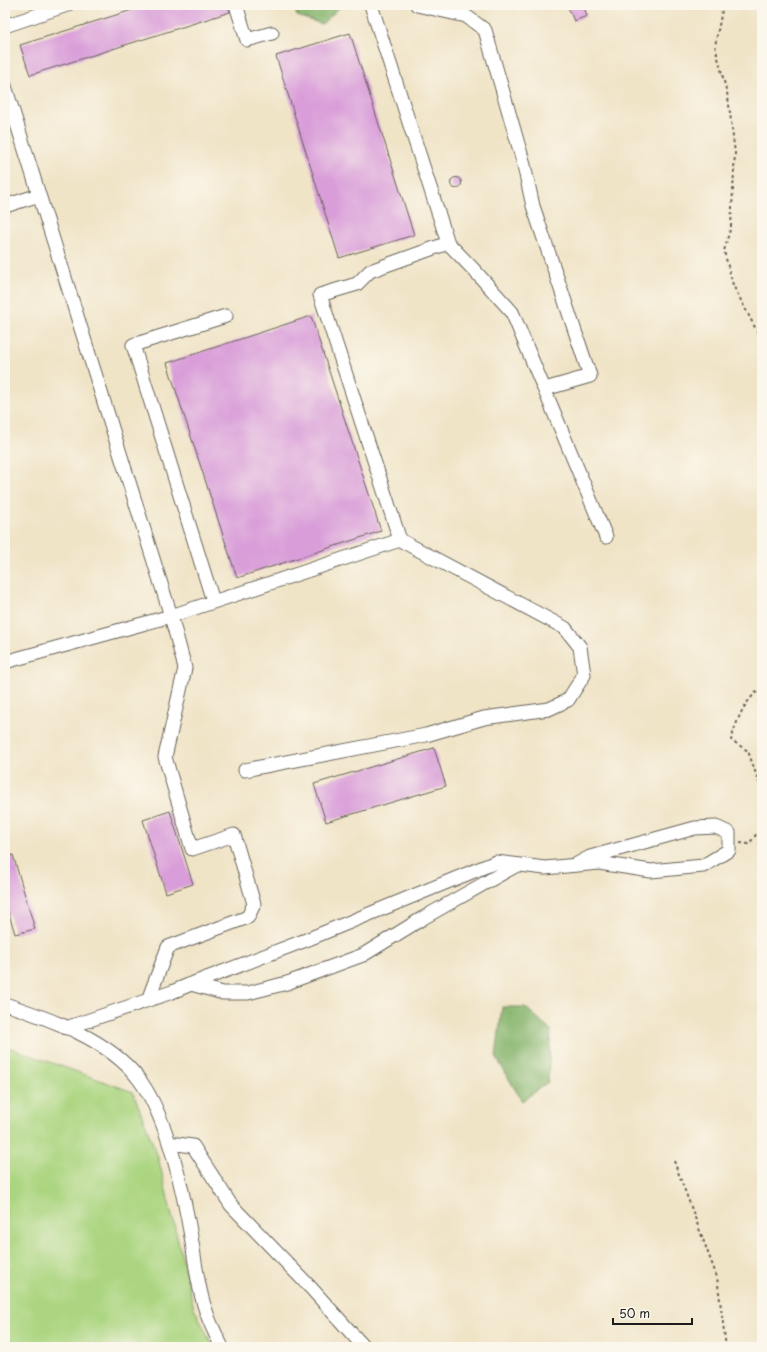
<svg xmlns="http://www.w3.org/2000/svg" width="767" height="1352" font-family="'Playpen Sans',sans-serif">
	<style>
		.green { fill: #abd580; stroke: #64784e }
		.forest { fill: #88b66e; stroke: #526945 }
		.building { fill: #d99ed9 }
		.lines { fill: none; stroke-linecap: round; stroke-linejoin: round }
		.minor-casing { stroke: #666258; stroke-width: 15 }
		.path { stroke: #666258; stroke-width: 2; stroke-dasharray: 3 3; stroke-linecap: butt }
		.minor { stroke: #fff; stroke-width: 13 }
	</style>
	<rect width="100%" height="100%" fill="#fbf7ec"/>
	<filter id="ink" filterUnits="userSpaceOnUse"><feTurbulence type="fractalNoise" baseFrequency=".025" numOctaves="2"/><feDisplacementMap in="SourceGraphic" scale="8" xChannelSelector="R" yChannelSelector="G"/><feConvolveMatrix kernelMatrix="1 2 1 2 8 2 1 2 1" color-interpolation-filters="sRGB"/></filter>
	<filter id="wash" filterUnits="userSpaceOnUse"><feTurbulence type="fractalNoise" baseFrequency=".012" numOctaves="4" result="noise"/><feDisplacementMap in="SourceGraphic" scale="16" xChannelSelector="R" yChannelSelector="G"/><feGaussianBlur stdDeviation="0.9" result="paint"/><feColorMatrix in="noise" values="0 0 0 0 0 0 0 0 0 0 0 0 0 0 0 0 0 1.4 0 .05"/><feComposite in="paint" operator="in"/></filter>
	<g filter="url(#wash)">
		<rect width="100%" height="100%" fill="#f0e4c7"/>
		<path class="green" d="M5,1046L133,1092L158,1157L194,1308L213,1347H5Z"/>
		<path class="forest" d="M293,5H342L322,24L297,16Z
			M502,1007H525L551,1030L548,1082L522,1101L496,1057Z"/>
		<g id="blocks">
			<path class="building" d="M148,5H228L230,12L30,75L20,45Z
				M567,5H583L587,16L574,21Z
				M350,33L414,235L339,258L276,56Z
				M450.5 183a5.5 5.5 0 1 1 11 0a5.5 5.5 0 1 1-11 0Z
				M311,316L381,531L237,578L167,363Z
				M434,748L446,786L326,822L314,784Z
				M170,811L193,884L166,893L143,820Z
				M13,855L35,929L15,934L5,901V858Z"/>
		</g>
	</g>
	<g filter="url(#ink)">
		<use href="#blocks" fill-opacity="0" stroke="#666258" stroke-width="1"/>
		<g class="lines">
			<defs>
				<path id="minor" d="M236,5L247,40L272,33
					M417,5L466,16L485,30L523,161L533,206L590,376L545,389
					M5,26L67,5
					M5,86L171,616L185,668L165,757L192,849L234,835L254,904L248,917L168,947L148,1000
					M5,206L39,195
					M448,243L474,270L512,312L606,537
					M213,601L133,345L226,316
					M5,662L171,616L400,540L320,295L357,284L370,271L448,243L371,5
					M245,770L426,735L484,718L549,709L568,700L584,675L580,647L565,628L400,540
					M191,984L223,993H248L287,983L363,955L423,918L517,865
					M5,1004C50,1019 108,1039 138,1078C167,1115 182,1186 190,1231C195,1257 197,1287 206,1311C210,1324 216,1335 222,1347
					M66,1028L172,992L191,984L306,940L496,862L545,868L599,863L651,871L703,866L729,850V833L716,827L695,828L590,857L575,865
					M169,1143L193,1146L231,1205L311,1288L364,1347"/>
			</defs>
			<use href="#minor" class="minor-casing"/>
			<path class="path" d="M723,5L715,46L728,97L735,153L731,226L724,251L733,285L762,341
				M762,688C744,700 737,720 731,740L748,751L762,791
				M740,843L749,844L758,832L762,806
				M674,1161L717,1277L726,1347"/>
			<use href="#minor" class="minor"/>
		</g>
	</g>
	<rect width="767" height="1352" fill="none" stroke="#fbf7ec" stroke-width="20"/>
	<path d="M613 1318v6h79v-6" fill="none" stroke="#1c1c1c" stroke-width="2"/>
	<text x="619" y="1318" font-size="12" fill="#1c1c1c" stroke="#fbf7ec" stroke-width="3" paint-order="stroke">50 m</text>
</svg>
